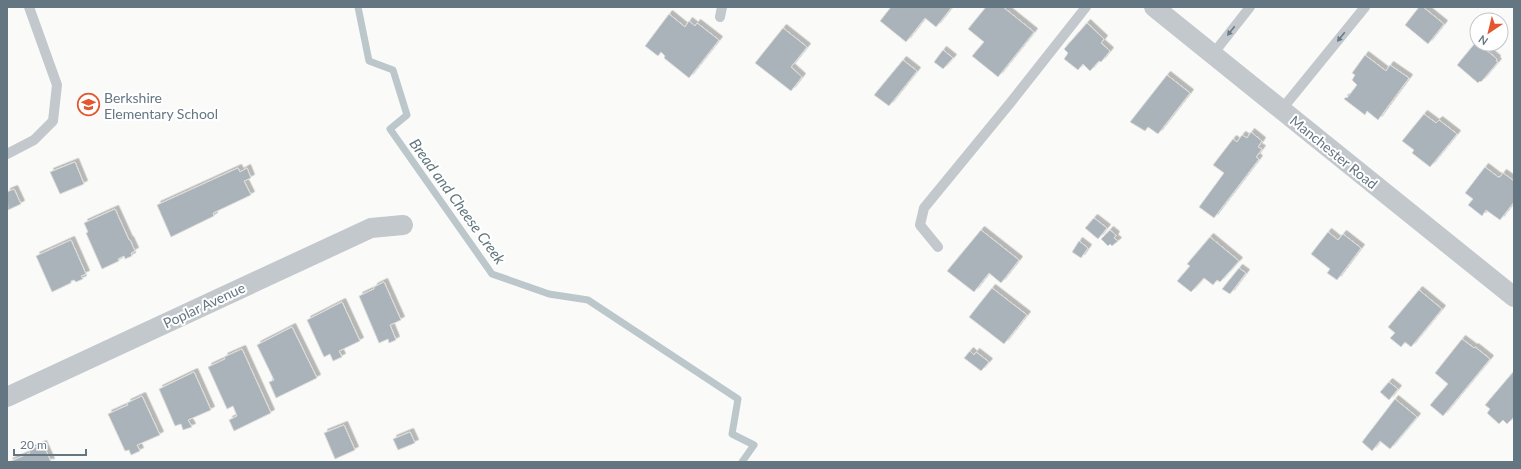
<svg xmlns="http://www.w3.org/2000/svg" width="1521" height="469" font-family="Lato,sans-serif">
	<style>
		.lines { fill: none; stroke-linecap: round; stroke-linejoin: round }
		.stream { stroke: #bbc7cb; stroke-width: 7 }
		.building { fill: #aab3b9; stroke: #dcdcda; filter: url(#shadow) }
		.lane { stroke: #c3c8cc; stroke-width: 10 }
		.street { stroke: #c3c8cc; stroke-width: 20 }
		.oneway { fill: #6a7a87 }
		.labels { text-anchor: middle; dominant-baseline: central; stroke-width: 4; stroke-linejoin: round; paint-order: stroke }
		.poi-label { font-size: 14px; fill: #657683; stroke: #fff; text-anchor: start }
		.street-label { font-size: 14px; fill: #657683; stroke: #fff }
		.water-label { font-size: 15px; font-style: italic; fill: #60757c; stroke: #fff }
	</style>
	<defs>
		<filter id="shadow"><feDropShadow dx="3.5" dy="-3.5" stdDeviation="0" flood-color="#0004"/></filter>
	</defs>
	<rect width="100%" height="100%" fill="#fafaf8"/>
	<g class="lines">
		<path class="stream" d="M358,7L369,61L393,70L407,115L390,129L492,274L549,294L588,300L738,399L732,434L754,445L742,462"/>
	</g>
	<path class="building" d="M891,7H952L936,27L925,18L906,42L880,21Z
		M986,7H1003L1034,32L998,77L972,56L984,42L968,29Z
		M1419,7H1423L1444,24L1428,44L1405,25Z
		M669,14L685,27L689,21L695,26L697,23L719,40L689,78L664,58L665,56L661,52L658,56L645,46Z
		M1087,23L1104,39L1101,43L1110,51L1101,62L1099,61L1090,71L1083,64L1078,70L1064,59L1068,53L1064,49Z
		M783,28L807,47L791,67L802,77L791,91L755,63Z
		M1476,42L1477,44H1479L1497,59L1496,61L1498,62L1481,82L1480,81L1478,83L1457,65Z
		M943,50L953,58L943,69L934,62Z
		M1365,55L1386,71L1390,65L1409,78L1378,120L1367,111L1365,115L1344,99L1346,97L1347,98L1357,85L1352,80L1355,75L1352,73Z
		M903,60L917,71L889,106L874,95Z
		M1167,75L1190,93L1158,134L1148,127L1145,131L1130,122Z
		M1424,114L1436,123L1439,120L1457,134L1430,167L1412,153L1414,150L1402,141Z
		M1251,132L1262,141L1258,147L1262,149L1256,157L1259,159L1214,218L1199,207L1224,173L1213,165L1233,139L1237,142L1242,135L1247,138Z
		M75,162L84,184L60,194L50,172Z
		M1485,167L1498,177H1500L1503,173L1514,181V202L1500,220L1486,210L1482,216L1468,205L1473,199L1465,193Z
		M238,168L240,172L247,168L251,178L244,181L251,195L213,213L214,216L171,237L157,205Z
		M14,189L21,204L8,210L7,192Z
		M115,209L129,240H130L135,251L131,253L132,256L125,259L124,256L118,259L119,261L102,269L86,233L88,232L84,223Z
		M1094,218L1107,228L1098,239L1085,228Z
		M981,230L1019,260L1001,283L989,273L974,292L947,271Z
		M1110,230L1116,235L1114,238L1118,241L1112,246L1110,244L1108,246L1101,239Z
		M1328,232L1338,240L1343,234L1361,248L1337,280L1327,273L1330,269L1311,254Z
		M1210,237L1239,261L1220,282L1217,280L1213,285L1204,278L1191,292L1177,281L1190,266L1187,264Z
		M71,240L86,274L81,276L83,279L76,282L74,280L71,281V283L52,292L36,256Z
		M1079,241L1088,248L1081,258L1072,252Z
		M1239,268L1246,273L1230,294L1222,289Z
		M384,282L401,320L390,325L396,340L389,343L388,339L379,343L359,296L374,289V287Z
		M992,288L1027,315L1004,344L969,317Z
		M1419,290L1442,309L1411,347L1405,342L1401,347L1390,338L1395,333L1388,327Z
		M342,302L360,341L339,351L342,357L333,361L330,354L324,357L307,320Z
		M292,327L317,378L276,398L269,382L274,380L257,345Z
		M1462,339L1474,348L1475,347L1490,359L1443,416L1430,405L1448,384L1435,373Z
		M242,349L271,413L234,431L229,420L237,416L233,406L227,409L208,367L225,359L224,357Z
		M970,351L974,355L976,352L989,362L981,371L964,358Z
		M1514,371V419L1513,418L1507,424L1503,420L1499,424L1487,413L1490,409L1485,405Z
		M194,372L211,410L188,420L192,427L183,430L181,424L175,426L159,389Z
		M1389,382L1398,389L1389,400L1380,392Z
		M142,396L160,435L137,445L140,451L131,455L129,450L125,451L108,414L128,405L127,403Z
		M1395,399L1417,417L1390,449L1380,441L1372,451L1362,442Z
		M344,425L355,450L335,459L324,433Z
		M410,432L415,443L398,450L393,439Z
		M43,444L51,462H9L30,453L29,450Z"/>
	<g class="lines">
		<path class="lane" d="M720,17L722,7
			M1213,54L1250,7
			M1282,109L1365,7
			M7,154L34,140L53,121L57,85L29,7
			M938,247L920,225L924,208L1011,102L1086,7"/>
		<path class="street" d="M1154,7L1514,297
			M7,397L371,228L403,225"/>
	</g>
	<defs><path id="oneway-solid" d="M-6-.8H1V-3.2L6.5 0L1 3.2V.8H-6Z"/></defs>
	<g class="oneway">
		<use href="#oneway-solid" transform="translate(1231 31) rotate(128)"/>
		<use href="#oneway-solid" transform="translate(1341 37) rotate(129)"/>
	</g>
	<defs>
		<symbol id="school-ring" viewBox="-11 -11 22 22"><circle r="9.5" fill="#fff" stroke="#e4572e" stroke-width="1.5"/><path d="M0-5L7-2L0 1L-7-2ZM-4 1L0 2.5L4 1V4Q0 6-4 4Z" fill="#e4572e"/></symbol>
	</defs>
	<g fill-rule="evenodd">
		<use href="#school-ring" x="76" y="92" width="25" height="25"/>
	</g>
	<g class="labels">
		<g class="poi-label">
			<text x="104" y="97">Berkshire<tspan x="104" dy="16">Elementary School</tspan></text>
		</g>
		<g class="street-label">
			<text transform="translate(1334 152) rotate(39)">Manchester Road</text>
			<text transform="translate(204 305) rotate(-25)">Poplar Avenue</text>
		</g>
		<g class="water-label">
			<text transform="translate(458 201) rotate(54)">Bread and Cheese Creek</text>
		</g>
	</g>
	<rect width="1521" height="469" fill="none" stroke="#657683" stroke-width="16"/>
	<g transform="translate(1489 32) rotate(215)"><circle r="19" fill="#ffffff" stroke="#c1c8cd"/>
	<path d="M0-3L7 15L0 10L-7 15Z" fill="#e4572e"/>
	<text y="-6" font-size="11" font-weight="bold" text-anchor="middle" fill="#657683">N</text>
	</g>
	<path d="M14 449v6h72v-6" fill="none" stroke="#657683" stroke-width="2"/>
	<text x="20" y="449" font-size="12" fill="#657683" stroke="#ffffff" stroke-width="3" paint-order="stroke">20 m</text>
</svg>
